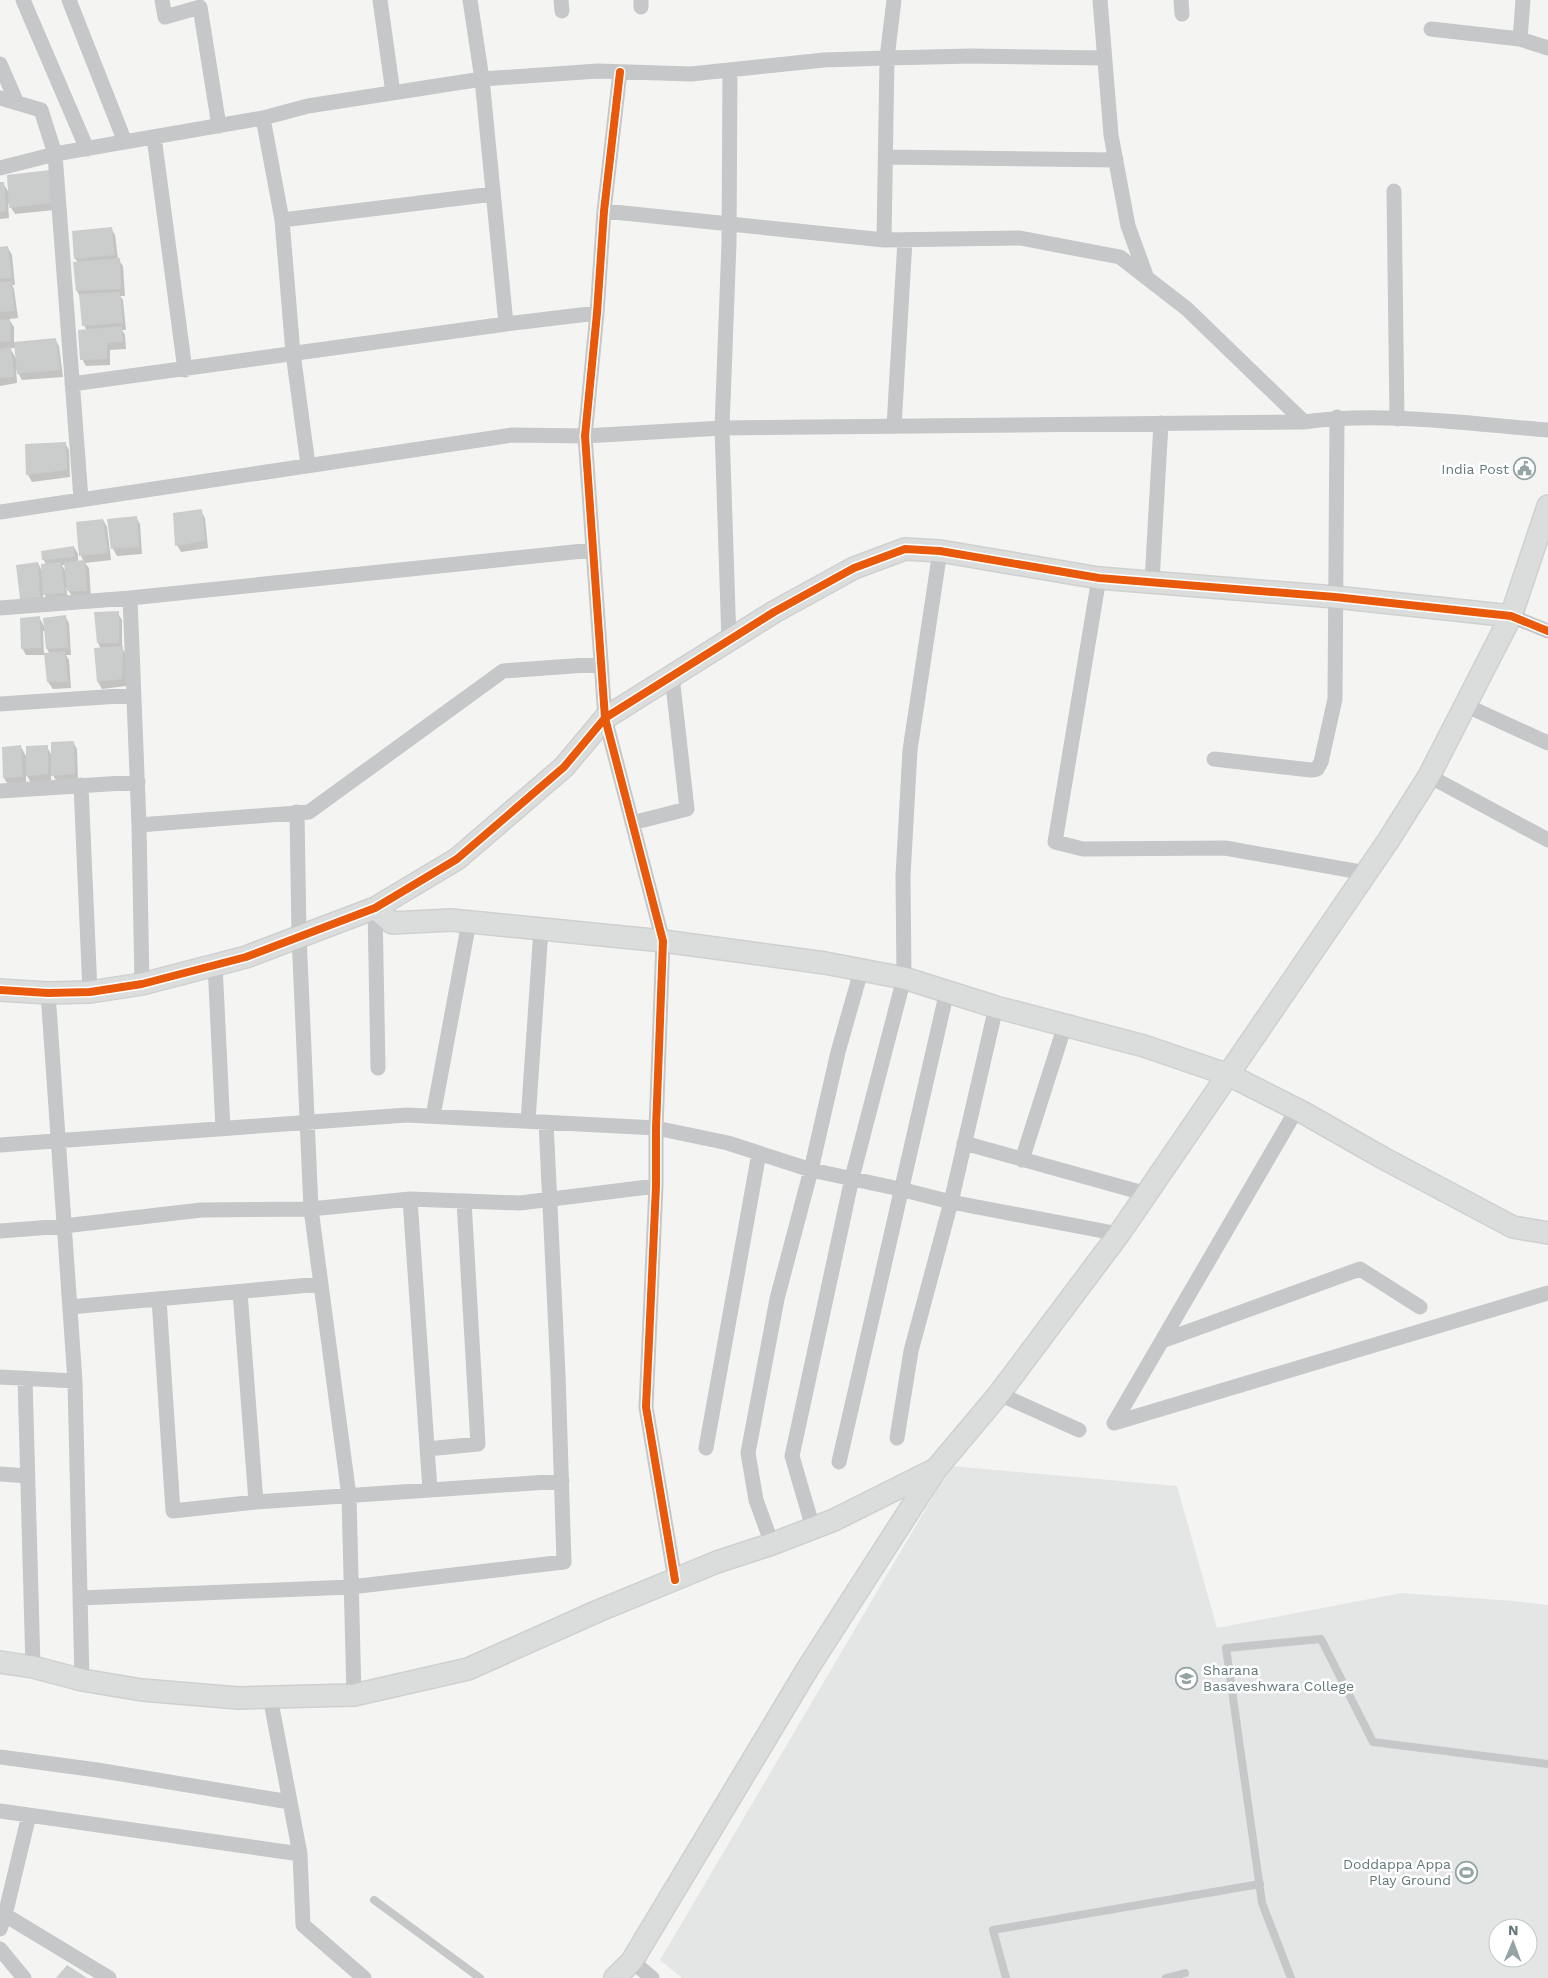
<svg xmlns="http://www.w3.org/2000/svg" width="1548" height="1978" font-family="'Work Sans',sans-serif">
	<style>
		.built { fill: #e4e5e5; fill-rule: evenodd }
		.shadow { fill: #0003; fill-rule: evenodd }
		.building { fill: #cbcccc }
		.lines { fill: none; stroke-linecap: round; stroke-linejoin: round }
		.secondary-casing { stroke: #cfd0d0; stroke-width: 24 }
		.lane { stroke: #c5c7c8; stroke-width: 8 }
		.street { stroke: #c5c7c8; stroke-width: 15 }
		.secondary { stroke: #dbdddd; stroke-width: 21 }
		.cycleway-casing { stroke: #fff; stroke-width: 11 }
		.cycleway { stroke: #e8590c; stroke-width: 8 }
		.labels { text-anchor: middle; dominant-baseline: central; stroke-width: 5; stroke-linejoin: round; paint-order: stroke }
		.poi-label { font-size: 14px; fill: #64787a; stroke: #fff; text-anchor: end }
	</style>
	<rect width="100%" height="100%" fill="#f4f4f3"/>
	<path class="built" d="M951,1466L1177,1486L1217,1628L1401,1593L1514,1601L1548,1605V1978H682L660,1960ZM1498,1928H1528V1958H1498Z"/>
	<path class="shadow" d="M49,171L54,210L15,214L8,203L9,218L0,219V183H3L9,193Z
		M111,228L115,235L118,259L123,266L125,296H120L123,300L126,330H122L125,335L126,349L110,350V365L86,366L82,359L87,331L84,325L81,298L77,291L78,263L75,258Z
		M8,248L12,255L15,285H12L14,289L18,318L9,319L14,327V343L55,339L59,346L63,377L22,380L16,369L17,383L0,386V249ZM10,348H16L17,360L13,353Z
		M65,443L69,450L70,477L32,482L28,475L26,445Z
		M201,511L205,518L208,548L181,552L177,545Z
		M136,517L140,524L142,554L117,556L113,549L109,520Z
		M103,520L107,527L111,560L85,563L89,568L91,597L73,598L66,587L68,600L49,602L43,592V603L21,599L38,563L43,573L46,564L43,559L74,547L78,554V562H84L81,556ZM62,565H66L67,574Z
		M118,613L122,620V648L126,654V686L102,689L98,682L101,649L98,643Z
		M65,616L69,623L71,655H66L69,660L71,688L53,689L48,682L46,655H26L22,648L39,617L45,628ZM43,631H46L47,649L50,654H44Z
		M73,742L77,749L78,781L57,782L51,772V781L31,783L26,774V784L8,785L4,778L21,747L27,758L47,747L52,756Z"/>
	<path class="building" d="M50,170L51,203L9,208L7,175Z
		M0,182H4L6,211L0,212Z
		M112,227L115,255L74,259L72,231Z
		M8,246L12,278L0,279V247Z
		M120,258L121,289L76,291L73,262Z
		M11,281L15,311L0,312V282Z
		M120,292L123,323L82,326L79,294Z
		M10,319L11,341L0,342V320Z
		M122,326L123,342L107,343V359L80,360L78,330Z
		M56,338L60,370L17,374L14,342Z
		M11,347L14,377L0,378V349Z
		M66,442L67,470L26,475L25,444Z
		M202,509L205,541L175,546L173,513Z
		M137,516L139,547L111,549L107,519Z
		M103,519L108,553L79,556L76,522Z
		M74,546V557L42,560L41,551Z
		M85,560L87,591H67L64,562Z
		M38,562L40,597L20,599L16,565Z
		M61,562L65,593L43,595L41,564Z
		M119,611V643H97L94,612Z
		M66,615L68,648L46,649L43,618Z
		M40,616L41,648L21,649L20,618Z
		M123,646L122,679L97,682L94,648Z
		M65,651L68,682H47L44,653Z
		M74,741L75,774L51,776V742Z
		M21,745L23,777L3,778L2,747Z
		M48,745V774L26,776V746Z
		M67,1965L87,1978H56Z"/>
	<g class="lines">
		<defs>
			<path id="secondary" d="M375,908L392,923L451,920L663,941L825,963L904,978L996,1007L1144,1046L1229,1075L1304,1113L1383,1158L1513,1227L1548,1233
				M0,990L48,993L90,992L142,984L246,957L375,908L457,859L564,767L605,718L774,612L854,568L905,549L940,551L1099,578L1335,597L1511,616
				M0,1662L33,1667L82,1680L142,1690L238,1698L354,1695L468,1669L598,1611L717,1562L772,1544L834,1520L936,1469
				M615,1978L632,1961L808,1668L936,1469L999,1394L1119,1234L1388,841L1429,776L1511,616L1548,506"/>
		</defs>
		<use href="#secondary" class="secondary-casing"/>
		<path class="lane" d="M374,1900L480,1978
			M1006,1978L993,1930L1260,1884
			M1166,1978L1185,1973
			M1291,1978L1262,1903L1226,1648L1321,1639L1373,1742L1548,1764"/>
		<path class="street" d="M23,0L87,149
			M69,0L125,142
			M162,0L165,17L200,7L219,126
			M380,0L393,93
			M470,0L482,79L506,324
			M561,0L562,11
			M641,0V7
			M1100,0L1111,135L1128,226L1147,278
			M1181,0L1182,14
			M1523,0L1520,39L1548,48
			M1431,29L1520,39
			M0,64L17,103
			M620,72L604,211L597,313L585,436L605,718L663,941L656,1128V1186L646,1407L675,1580
			M0,98L41,110L55,154L81,499
			M263,118L282,220L293,353L308,465
			M154,137L185,370
			M886,157L1116,160
			M0,168L55,154L263,118L308,106L482,79L598,71L691,74L824,60L887,58L972,56L1104,58
			M1394,191L1397,419
			M604,211L884,240L1020,238L1120,257L1187,309L1304,422
			M282,220L493,194
			M884,240L887,58L894,0
			M72,384L506,324L597,313
			M894,426L905,240
			M0,512L512,435L585,436L722,428L1304,422C1381,411 1470,424 1548,430
			M1099,578L1055,842L1083,849L1225,848L1366,873
			M1152,582L1161,423
			M130,598L139,825L142,984
			M0,608L130,598L593,550
			M1511,616L1548,631
			M729,642L722,428L729,243L730,70
			M0,704L134,695
			M1467,706L1548,743
			M1214,759L1311,770L1317,769L1321,762L1335,699L1337,417
			M1429,776L1548,840
			M81,785L90,992
			M0,791L138,782
			M297,812L299,935L311,1209L349,1496L354,1695
			M632,823L687,809L672,676
			M139,825L309,812L503,671L601,664
			M375,908L378,1068
			M215,964L223,1129
			M48,993L75,1381L82,1680
			M433,1116L469,922
			M528,1121L541,929
			M964,1143L1147,1194
			M0,1145L407,1115L656,1128L728,1143L811,1170L900,1189L951,1202L1119,1234
			M1022,1160L1065,1025
			M410,1199L430,1490
			M0,1231L64,1226L201,1210L311,1209L410,1199L520,1203L656,1186
			M240,1292L256,1502
			M159,1299L173,1511L256,1502L562,1481
			M70,1307L321,1284
			M1162,1341L1360,1269L1420,1307
			M0,1377L75,1381
			M25,1378L33,1667
			M999,1394L1079,1430
			M1114,1423L1548,1293
			M1114,1423L1297,1109
			M897,1438L911,1351L951,1202L996,1007
			M706,1448L759,1153
			M427,1449L478,1444L464,1201
			M839,1462L947,991
			M0,1474L28,1476
			M813,1528L792,1456L852,1178L904,978L903,876L910,750L940,551
			M772,1544L756,1500L748,1453L777,1299L811,1170L838,1052L861,971
			M80,1598L351,1587L564,1562L558,1374L546,1122
			M270,1697L300,1854
			M0,1757L97,1770L290,1802
			M0,1811L300,1854L303,1925L364,1978
			M5,1915L109,1978
			M0,1929L5,1915L29,1815
			M0,1949L24,1978
			M632,1961L652,1978"/>
		<use href="#secondary" class="secondary"/>
		<defs>
			<path id="cycleway" d="M620,72L604,211L597,313L585,436L605,718L663,941L656,1128V1186L646,1407L675,1580
				M0,990L48,993L90,992L142,984L246,957L375,908L457,859L564,767L605,718L774,612L854,568L905,549L940,551L1099,578L1335,597L1511,616L1548,631"/>
		</defs>
		<use href="#cycleway" class="cycleway-casing"/>
		<use href="#cycleway" class="cycleway"/>
	</g>
	<defs>
		<symbol id="civic-ring" viewBox="-11 -11 22 22"><circle r="9.5" fill="#fff" stroke="#96a3a4" stroke-width="1.5"/><path d="M-.6-6.5H3V-4.5H.6V-3L4-1V1h2V6H-6V1h2V-1L-.6-3ZM-1.2 2.5V6h2.4V2.5Z" fill="#96a3a4"/></symbol>
		<symbol id="university-ring" viewBox="-11 -11 22 22"><circle r="9.5" fill="#fff" stroke="#96a3a4" stroke-width="1.5"/><path d="M0-5L7-2L0 1L-7-2ZM-4 1L0 2.5L4 1V4Q0 6-4 4Z" fill="#96a3a4"/></symbol>
		<symbol id="stadium-ring" viewBox="-11 -11 22 22"><circle r="9.5" fill="#fff" stroke="#96a3a4" stroke-width="1.5"/><path d="M0-5a6.5 5 0 1 0 0 10a6.5 5 0 1 0 0-10ZM-3.5-1.8h7v3.6h-7Z" fill="#96a3a4"/></symbol>
	</defs>
	<g fill-rule="evenodd">
		<use href="#civic-ring" x="1512" y="456" width="25" height="25"/>
		<use href="#university-ring" x="1174" y="1666" width="25" height="25"/>
		<use href="#stadium-ring" x="1454" y="1860" width="25" height="25"/>
	</g>
	<g class="labels">
		<g class="poi-label">
			<text x="1509" y="469">India Post</text>
			<text x="1203" y="1670" text-anchor="start">Sharana<tspan x="1203" dy="16">Basaveshwara College</tspan></text>
			<text x="1451" y="1864">Doddappa Appa<tspan x="1451" dy="16">Play Ground</tspan></text>
		</g>
	</g>
	<g transform="translate(1513 1943) rotate(1)"><circle r="24" fill="#ffffff" stroke="#c1c9ca"/>
	<path d="M0-4L9 19L0 12L-9 19Z" fill="#96a3a4"/>
	<text y="-8" font-size="14" font-weight="bold" text-anchor="middle" fill="#64787a">N</text>
	</g>
</svg>
